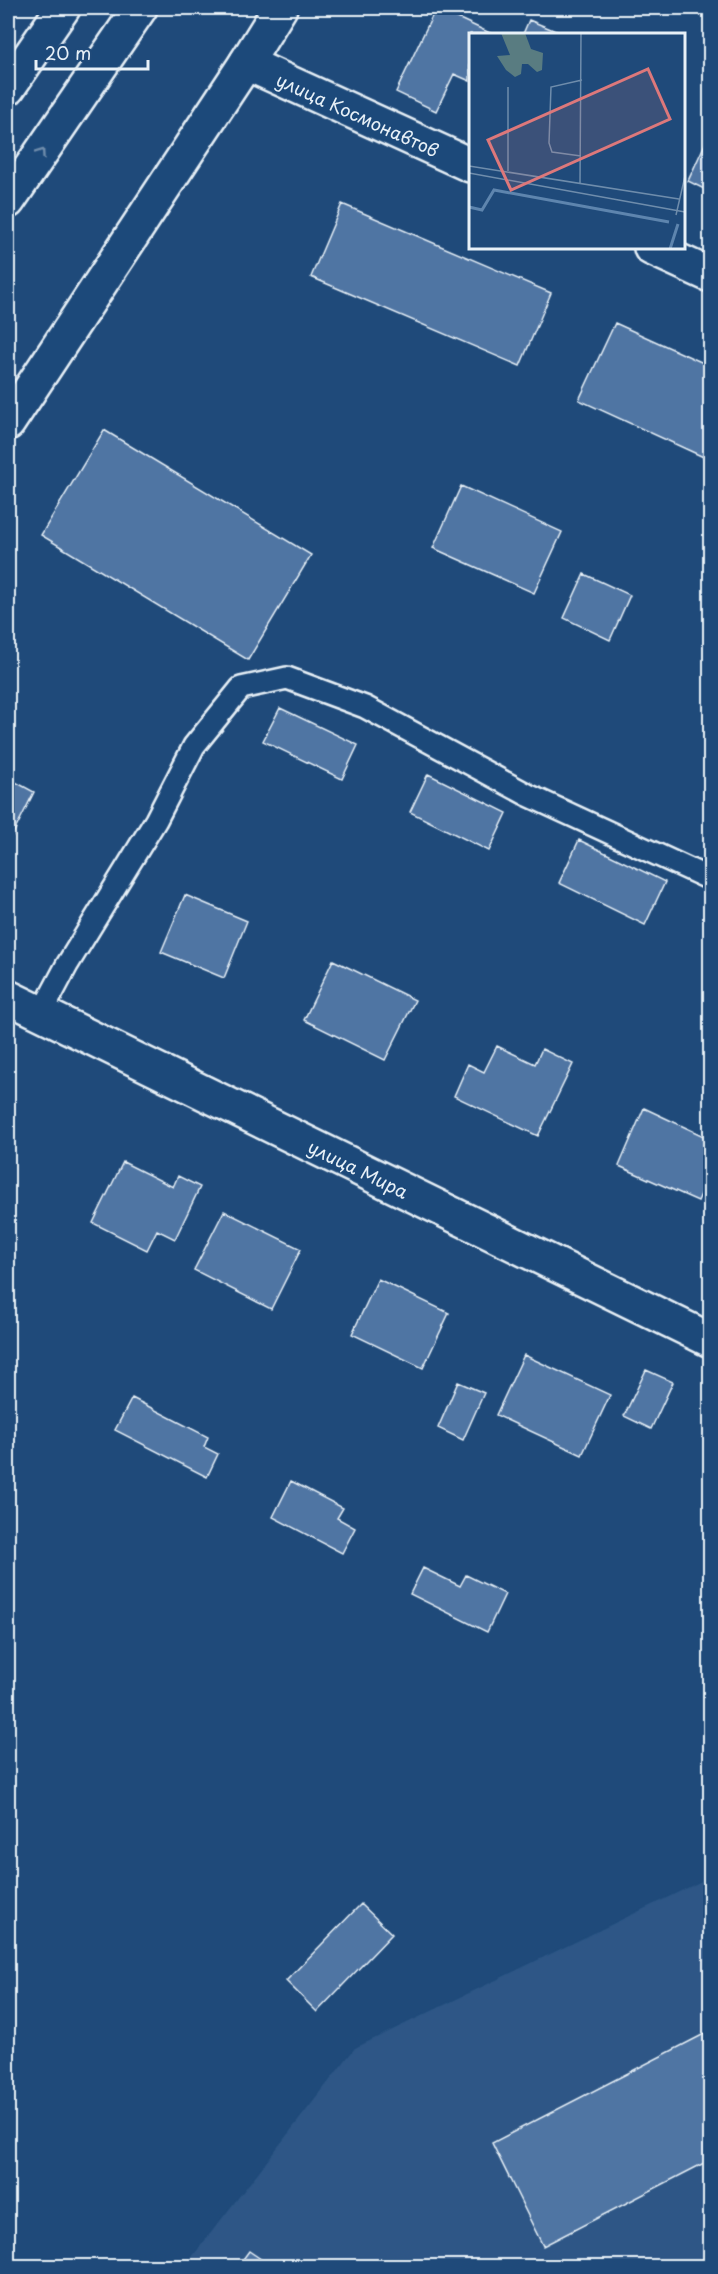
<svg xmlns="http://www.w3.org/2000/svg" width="718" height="2274" font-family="'Playpen Sans',sans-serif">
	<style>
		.built { fill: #2d5786 }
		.building { fill: #4f74a3; stroke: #e8f1f8; stroke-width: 1.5 }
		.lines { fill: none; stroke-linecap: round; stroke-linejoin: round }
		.lane-casing { stroke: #e8f1f8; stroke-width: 26 }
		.street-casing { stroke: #e8f1f8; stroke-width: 38 }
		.highway-casing { stroke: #e8f1f8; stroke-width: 38 }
		.lane { stroke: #1f4a7a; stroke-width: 21 }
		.street { stroke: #1f4a7a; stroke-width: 33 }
		.highway { stroke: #1f4a7a; stroke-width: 33 }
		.oneway { stroke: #6f8dac }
		.labels { text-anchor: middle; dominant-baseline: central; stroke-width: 6; stroke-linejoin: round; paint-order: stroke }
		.street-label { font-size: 18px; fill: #e8f1f8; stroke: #1f4a7a }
		.inset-river { fill: none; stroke: #5e85ae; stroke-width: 3 }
		.inset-road { fill: none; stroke: #6f8dac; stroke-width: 1.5 }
		.view { fill: #dd787b; fill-opacity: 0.15; stroke: #dd787b; stroke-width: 3 }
		.inset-edge { fill: none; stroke: #e8f1f8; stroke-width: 3 }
	</style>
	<rect width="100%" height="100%" fill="#1f4a7a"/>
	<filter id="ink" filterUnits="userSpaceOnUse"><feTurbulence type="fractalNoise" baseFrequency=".0167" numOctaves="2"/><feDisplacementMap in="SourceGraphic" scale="12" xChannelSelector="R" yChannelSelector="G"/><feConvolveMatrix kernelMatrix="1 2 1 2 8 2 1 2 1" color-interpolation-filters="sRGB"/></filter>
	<g filter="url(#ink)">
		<path class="built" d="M710,1877V2266H185L355,2048Z"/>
		<path class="building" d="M436,8L492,34H470V81L454,74L436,111L396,92Z
			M529,20L563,34H523Z
			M710,133V192L688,181Z
			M342,204L551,293L520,366L311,277Z
			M615,323L710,366V460L579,400Z
			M104,430L311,555L248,660L41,535Z
			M461,486L562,532L534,593L433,548Z
			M584,574L630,595L610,640L564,618Z
			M280,708L358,745L342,779L263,741Z
			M428,774L507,813L489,851L410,812Z
			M8,778L34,792L8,844Z
			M579,840L665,882L645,925L559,883Z
			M185,895L247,921L224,978L161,952Z
			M333,960L415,1000L385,1060L304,1020Z
			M497,1046L535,1064L542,1049L573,1064L538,1136L454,1096L468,1064L484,1072Z
			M644,1108L710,1139V1174L698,1201L619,1166Z
			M123,1162L173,1187L178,1176L200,1187L175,1239L157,1230L147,1250L93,1223Z
			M224,1211L301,1249L271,1309L194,1270Z
			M378,1279L449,1313L423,1368L352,1334Z
			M524,1355L610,1395L582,1455L496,1415Z
			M646,1370L673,1382L651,1429L624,1416Z
			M458,1382L484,1393L463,1440L438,1428Z
			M132,1398L208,1437L204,1447L218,1454L207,1477L115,1430Z
			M291,1481L343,1508L337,1518L355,1528L342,1553L273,1517Z
			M423,1568L460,1586L466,1575L505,1594L487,1632L410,1594Z
			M361,1904L392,1934L317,2012L286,1981Z
			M710,2031V2160L543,2246L492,2143Z
			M249,2251L271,2266H238Z"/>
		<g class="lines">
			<defs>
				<path id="lane" d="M41,1014L67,965L156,820L194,746L241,688L287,678L365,707L528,795L710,879"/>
				<g id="street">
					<path id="s1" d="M246,63L470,165"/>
					<path d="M651,248L710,275"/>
					<path d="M8,423L246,63L280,8"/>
					<path id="s2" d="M8,997L710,1340"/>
				</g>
				<path id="highway" d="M8,88L63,8
					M8,201L140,8"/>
			</defs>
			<use href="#lane" class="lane-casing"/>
			<use href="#street" class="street-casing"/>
			<use href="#highway" class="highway-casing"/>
			<use href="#lane" class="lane"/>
			<use href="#street" class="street"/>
			<use href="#highway" class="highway"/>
		</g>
		<defs><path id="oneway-chevron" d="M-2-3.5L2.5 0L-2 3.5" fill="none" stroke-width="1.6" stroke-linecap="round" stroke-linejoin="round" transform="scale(1.5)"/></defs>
		<use class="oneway" href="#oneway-chevron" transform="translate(41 153) rotate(-55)"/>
	</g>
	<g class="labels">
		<g class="street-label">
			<text stroke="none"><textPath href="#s1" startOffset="123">улица Космонавтов</textPath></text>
			<text stroke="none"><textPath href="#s2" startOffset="390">улица Мира</textPath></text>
		</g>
	</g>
	<g transform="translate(469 33)">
		<rect width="216" height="216" fill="#1f4a7a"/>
		<path d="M32,0H56L62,16L74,20L73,37L68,39L59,31H53L52,41L46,44L37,37L28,23L41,22Z" fill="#597c81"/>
		<path class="inset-river" d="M0,174L13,177L25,157L200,189M201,216L209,191"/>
		<path class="inset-road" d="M112,123L83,119L80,110L82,54L113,47M0,133L210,166M39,138V54M0,140L216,179M111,150L112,0M207,182L216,143"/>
		<path class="view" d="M179,36L201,86L42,157L19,107Z"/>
		<rect width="216" height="216" class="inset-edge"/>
	</g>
	<rect width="718" height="2274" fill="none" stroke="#1f4a7a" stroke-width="30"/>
	<rect x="15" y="15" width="688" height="2244" fill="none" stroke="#e8f1f8" stroke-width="2" filter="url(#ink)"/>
	<path d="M36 60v9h112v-9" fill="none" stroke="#e8f1f8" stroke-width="3"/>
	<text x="45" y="60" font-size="18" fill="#e8f1f8" stroke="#1f4a7a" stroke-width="4.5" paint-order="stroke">20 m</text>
</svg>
